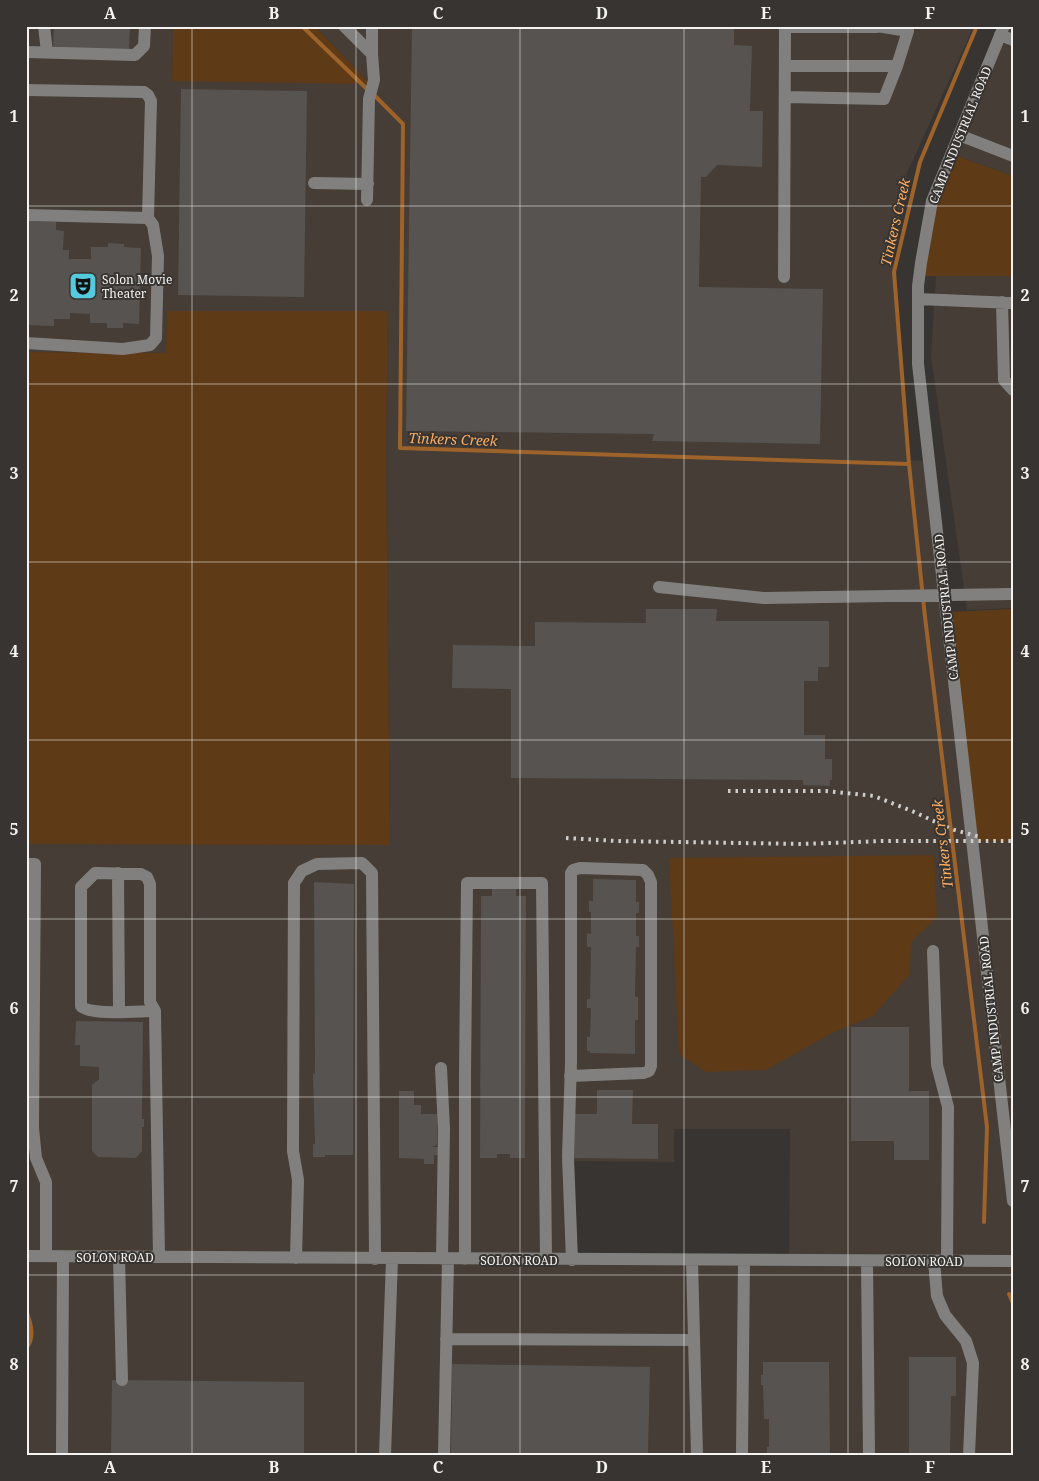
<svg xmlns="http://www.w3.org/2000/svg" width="1039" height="1481" font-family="'Noto Serif',serif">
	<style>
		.built { fill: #453d36; fill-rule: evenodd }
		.green { fill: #5e3a17 }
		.water { fill: #9d632a }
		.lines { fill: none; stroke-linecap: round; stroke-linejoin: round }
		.stream { stroke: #9d632a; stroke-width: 4 }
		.building { fill: #565350 }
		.minor { stroke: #81807e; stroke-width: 12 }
		.rail { stroke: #cfcecc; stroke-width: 4; stroke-dasharray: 2.5 5; stroke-linecap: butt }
		.grid { fill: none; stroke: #f4f3f1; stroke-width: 1; stroke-opacity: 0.55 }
		.labels { text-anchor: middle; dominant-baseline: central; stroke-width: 4; stroke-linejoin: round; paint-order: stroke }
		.street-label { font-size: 12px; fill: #f4f3f1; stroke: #373431 }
		.poi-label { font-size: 12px; fill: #f4f3f1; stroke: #373431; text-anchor: start }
		.water-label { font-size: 14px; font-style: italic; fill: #feac60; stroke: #373431 }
		.neatline { fill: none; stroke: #f4f3f1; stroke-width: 2 }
		.grid-label { font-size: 16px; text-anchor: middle; font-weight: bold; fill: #f4f3f1 }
	</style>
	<rect width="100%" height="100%" fill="#373431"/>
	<path class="built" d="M26,26H173L172,80L369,83L315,26H974L907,173L893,257L910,460L929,461L973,841L1013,842V1455H26V844H390L386,453L388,311H167L166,353L26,352ZM674,1129H790L789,1260H572L568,1161L674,1162Z
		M1004,26H1013V176L951,154Z
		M936,276H1013V608L967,610L931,356Z"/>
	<path class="green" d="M173,26H315L370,84L172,81Z
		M951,154L1013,176V276H919L921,263Z
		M167,311H388L386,453L390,845L26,844V352L166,353Z
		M1013,609V842L973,841L947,612Z
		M934,855L937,917L911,942L910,974L873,1016L832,1033L766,1070L706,1072L679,1054L669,858Z"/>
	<path class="water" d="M26,1309L28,1310C33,1323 38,1340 26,1351Z"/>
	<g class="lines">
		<path class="stream" d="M302,26L368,90
			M977,26L920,162L894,272L909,464L925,617L987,1127L984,1222
			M373,94L403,124L400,448L909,464
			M1009,1294L1013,1303"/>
	</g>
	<path class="building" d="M54,26H130L129,49L53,48Z
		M412,26H734V45L752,46L750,111H763L762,167L717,165L706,177H701L699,287L823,289L820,444L652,441L654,434L406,431Z
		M181,89L307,91L304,297L178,295Z
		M26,221L56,222V230L64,231L63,250H69V259H91V247H108V243L124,244V247L141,248L139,324L123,323V328H107V323H90V314L70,313V319H54V326L26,325Z
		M646,609H717L716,621H829V667H818V681H804V735H825V759H832V780H830V786L803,785V780L511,778V689L452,688L453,645L535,646V622L646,623Z
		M593,879L636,880V902H639V913H636V936H639V947H636L635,997H638V1020H635V1054L590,1053V1051H587V1037H590L591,1008H587V999H590L591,947H587V933L591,934V912H589V901H593Z
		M314,882L354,884L353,1155H325V1157H313V1144H315L313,1074H315Z
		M492,886H516V896H526L525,1158H510V1154H497V1158H480L481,896H492Z
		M76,1021L143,1022L142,1119H144V1127H142V1151L136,1158L98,1157L92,1151V1085L99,1079V1067L80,1066V1045H75Z
		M851,1027H909V1091H929V1160H894V1141H851Z
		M597,1090H633L632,1124H658V1159L574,1158V1114H597Z
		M399,1091H414V1105H421V1114H438L437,1145L431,1147H438V1155H434V1164H424V1159L399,1158Z
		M909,1357H956V1396H951L950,1455H909Z
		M763,1362H829L830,1455H767V1447H769V1419H764L763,1385H761V1375H763Z
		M452,1364L650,1367L648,1455H451Z
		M112,1380L304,1382V1455H111Z"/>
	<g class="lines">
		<path class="minor" d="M44,26L47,52
			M344,26L372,54L374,80L369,99L367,200
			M877,26L908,31L897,66
			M1004,26L932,201L921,263L918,286V364L1013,1201
			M785,27H877
			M1000,35L1013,40
			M26,52L135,55L144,46L145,26
			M372,54V26
			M785,66H897L884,99L785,97
			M26,90L144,92L148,95L151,101L148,218
			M959,135L1013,156
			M314,183L368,184
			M26,215L148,218L153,225L158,256L156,338L150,345L123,349L26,343
			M784,277L785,26
			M918,299L1013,303
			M1002,302L1004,380L1013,390
			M659,587L764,598L1013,594
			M26,864H35L33,1128L36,1158L46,1182V1256
			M118,873L119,1011
			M933,951L937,1065L948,1107L947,1261
			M155,1011C139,1011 90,1016 81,1006V887L95,873L141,874L147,877L150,884V1002L155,1011L159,1257
			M441,1068L444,1129L442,1259
			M570,1076L643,1073L649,1071L651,1066V882L648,875L643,870L580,868L573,870L571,873V1062L568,1157L572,1260
			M26,1256L1013,1261
			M119,1257L122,1380
			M296,1258L298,1180L293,1151L294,883L302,871L317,864L362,863L372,873L375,1259
			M465,1259V1075L467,883H542L546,1259
			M692,1260L697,1455
			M867,1261L869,1455
			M934,1261L937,1296L945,1315L966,1341L973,1363L969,1455
			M446,1339L694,1340
			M62,1455L63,1257
			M385,1455L392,1259
			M444,1455L448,1259
			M742,1455L744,1260"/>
		<path class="rail" d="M728,791H826L874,796L912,811L951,829L980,837
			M566,838L617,841L802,844L883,841H1013"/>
	</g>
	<path class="grid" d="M192,26V1455M356,26V1455M520,26V1455M684,26V1455M848,26V1455M26,206H1013M26,384H1013M26,562H1013M26,740H1013M26,919H1013M26,1097H1013M26,1275H1013"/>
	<defs>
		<symbol id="theatre-square" viewBox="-11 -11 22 22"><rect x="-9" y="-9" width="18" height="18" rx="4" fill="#55cadf" stroke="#373431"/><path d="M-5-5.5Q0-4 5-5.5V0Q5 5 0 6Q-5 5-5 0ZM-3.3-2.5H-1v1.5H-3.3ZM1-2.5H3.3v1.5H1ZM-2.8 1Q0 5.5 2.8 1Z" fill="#111"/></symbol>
	</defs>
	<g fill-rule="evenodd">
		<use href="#theatre-square" x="67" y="270" width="32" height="32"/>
	</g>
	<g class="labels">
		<g class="street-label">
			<text transform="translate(960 135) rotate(-68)">CAMP INDUSTRIAL ROAD</text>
			<text transform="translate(946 607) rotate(-96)">CAMP INDUSTRIAL ROAD</text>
			<text transform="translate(991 1009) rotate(-96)">CAMP INDUSTRIAL ROAD</text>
			<text x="115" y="1257">SOLON ROAD</text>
			<text x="519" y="1260">SOLON ROAD</text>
			<text x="924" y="1261">SOLON ROAD</text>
		</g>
		<g class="poi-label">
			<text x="102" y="279">Solon Movie<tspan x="102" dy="14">Theater</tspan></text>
		</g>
		<g class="water-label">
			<text transform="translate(895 222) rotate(-77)">Tinkers Creek</text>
			<text transform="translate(453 439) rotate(2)">Tinkers Creek</text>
			<text transform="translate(942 844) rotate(-97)">Tinkers Creek</text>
		</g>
	</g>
	<rect width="1039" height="1481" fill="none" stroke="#373431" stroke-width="55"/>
	<rect x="28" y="28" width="984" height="1426" class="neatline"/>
	<g class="grid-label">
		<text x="110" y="19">A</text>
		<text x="274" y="19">B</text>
		<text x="438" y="19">C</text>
		<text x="602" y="19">D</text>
		<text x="766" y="19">E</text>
		<text x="930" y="19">F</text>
		<text x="14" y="122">1</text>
		<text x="1025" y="122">1</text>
		<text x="14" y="301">2</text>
		<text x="1025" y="301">2</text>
		<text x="14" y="479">3</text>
		<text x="1025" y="479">3</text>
		<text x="14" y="657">4</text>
		<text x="1025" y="657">4</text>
		<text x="14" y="835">5</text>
		<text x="1025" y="835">5</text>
		<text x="14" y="1014">6</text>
		<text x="1025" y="1014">6</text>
		<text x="14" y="1192">7</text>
		<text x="1025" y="1192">7</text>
		<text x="14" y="1370">8</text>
		<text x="1025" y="1370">8</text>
		<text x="110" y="1473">A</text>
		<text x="274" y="1473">B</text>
		<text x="438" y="1473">C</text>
		<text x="602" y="1473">D</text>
		<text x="766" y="1473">E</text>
		<text x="930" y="1473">F</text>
	</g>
</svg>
